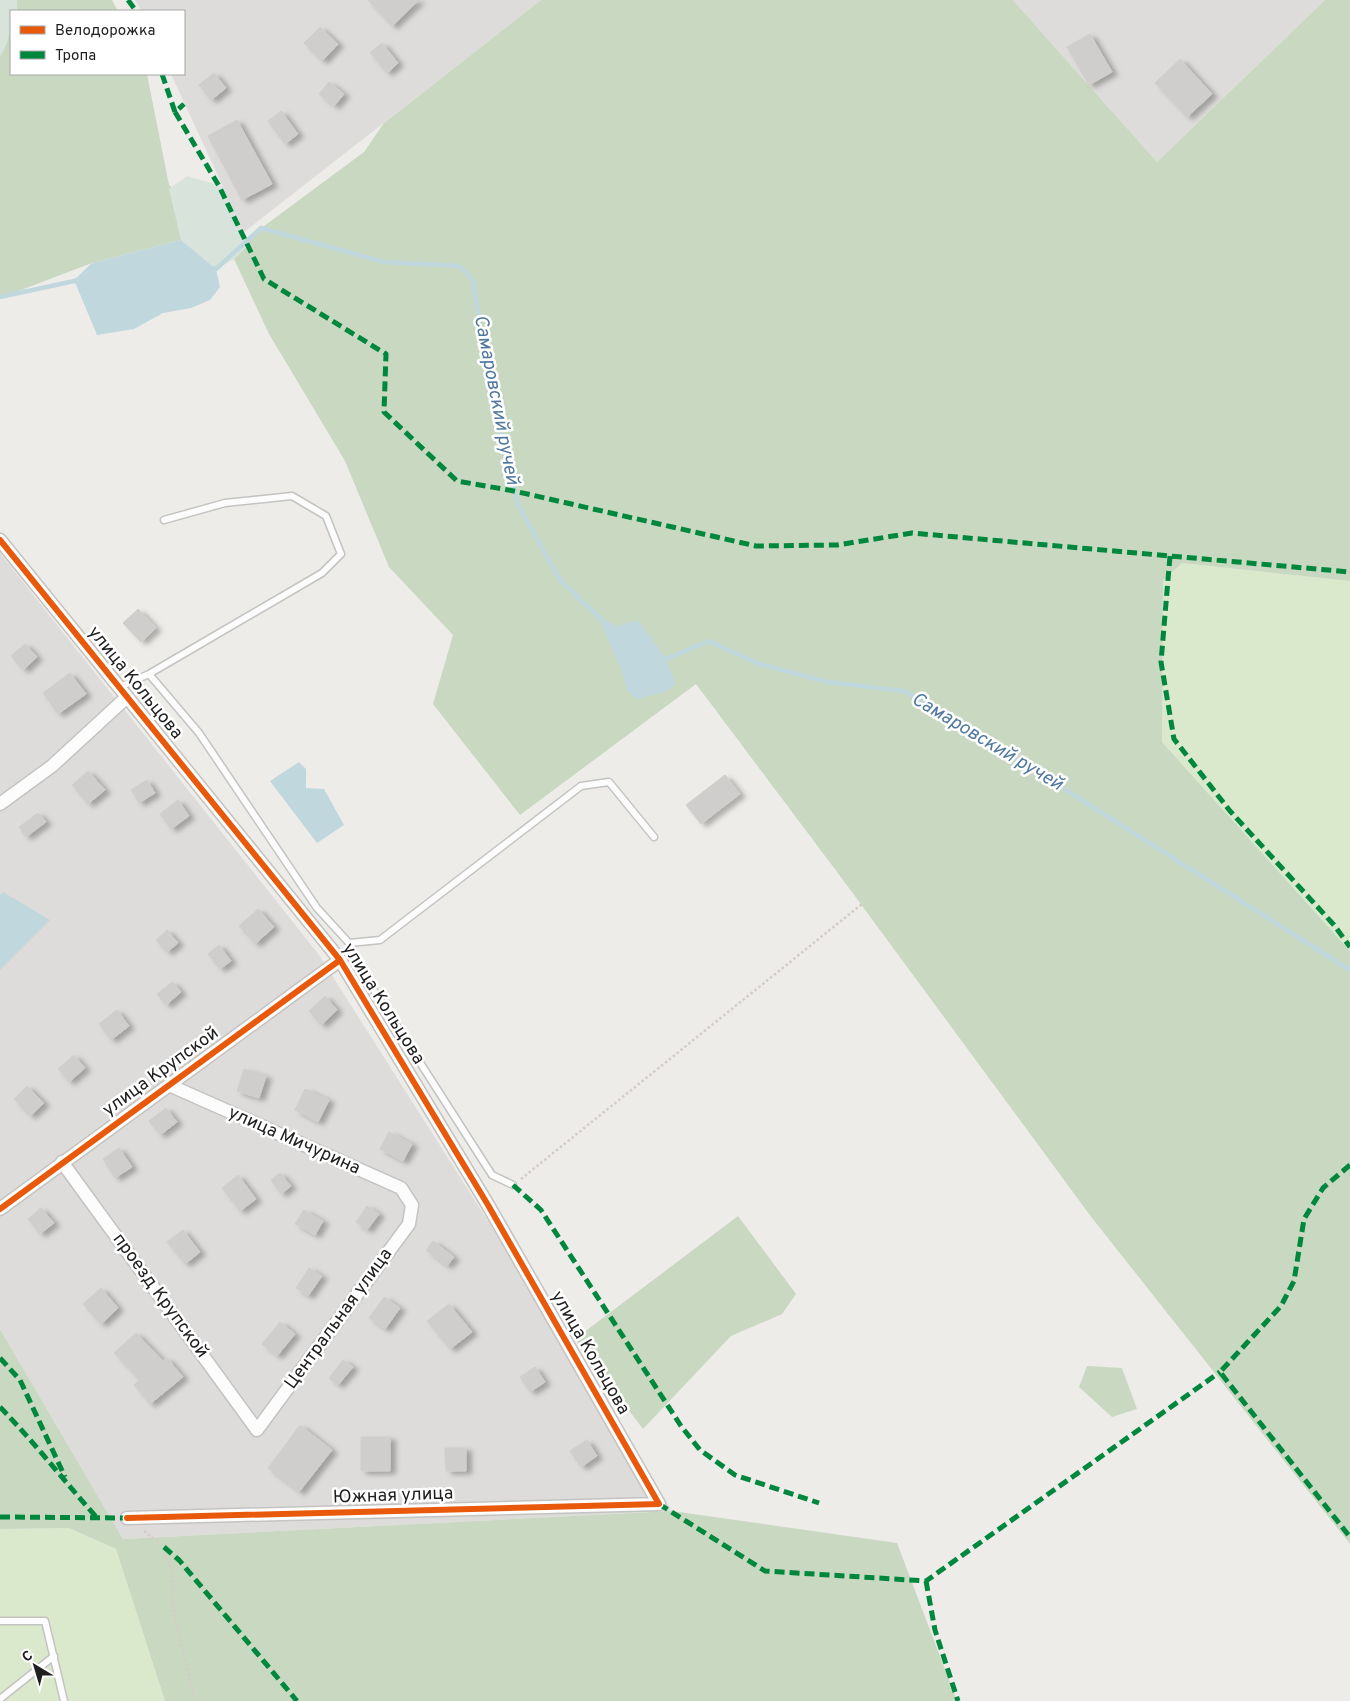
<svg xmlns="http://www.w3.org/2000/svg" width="1350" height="1701" font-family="Overpass,sans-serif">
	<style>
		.residential { fill: #dddcda }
		.grass { fill: #dae8cb }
		.forest { fill: #c9d9c1 }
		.wetland { fill: #d8e3dc }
		.water { fill: #c0d7dd }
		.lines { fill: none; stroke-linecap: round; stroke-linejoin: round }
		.stream { stroke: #c0d7dd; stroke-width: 4.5 }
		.building { fill: #d0cecc; stroke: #d0cecb; filter: url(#shadow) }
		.lane-casing { stroke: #c3c3c1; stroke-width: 9 }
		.street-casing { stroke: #c3c3c1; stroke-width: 15 }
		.path { stroke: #d5cbc9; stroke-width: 2.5; stroke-dasharray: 2.5 2.5; stroke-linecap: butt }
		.lane { stroke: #fcfcfc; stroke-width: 6 }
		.street { stroke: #fcfcfc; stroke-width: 12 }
		.quiet { stroke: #00873e; stroke-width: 5; stroke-dasharray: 10 5; stroke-linecap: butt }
		.cycleway-casing { stroke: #fff; stroke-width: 9 }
		.cycleway { stroke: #e8590c; stroke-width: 6 }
		.labels { text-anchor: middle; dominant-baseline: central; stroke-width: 5; stroke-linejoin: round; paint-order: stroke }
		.street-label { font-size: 18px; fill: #202020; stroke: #fff }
		.water-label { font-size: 19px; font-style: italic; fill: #5278a0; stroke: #fff }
	</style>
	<defs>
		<filter id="shadow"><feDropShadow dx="5.5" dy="3" stdDeviation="2.5" flood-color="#0004"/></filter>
	</defs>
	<rect width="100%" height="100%" fill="#edece9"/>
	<path class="residential" d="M135,0H541L244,232L171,74H184V11H142Z
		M1013,0H1325L1157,162Z
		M0,553L319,955L672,1511L123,1539L0,1329Z"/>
	<path class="grass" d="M1182,563L1350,581V951L1162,742L1163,580Z
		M69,1528L116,1549L165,1701H0V1529Z"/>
	<path class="forest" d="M0,0H112L118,11H11V74H147L169,185L241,243L364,152L384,123L541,0H1013L1157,162L1325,0H1350V581L1182,563L1163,580L1162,742L1350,951V1544L1092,1218L846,884L696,684L520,815L433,704L453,635L389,567L345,461L269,334L234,259L181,240L92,263L0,298Z
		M738,1216L796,1294L782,1314L731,1336L643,1429L575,1339Z
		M0,1329L123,1539L672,1511L897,1543L957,1701H165L116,1549L69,1528L0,1529Z
		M1087,1366L1122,1368L1137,1409L1112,1417L1079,1387Z"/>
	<path class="wetland" d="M0,0H17V11H11C11,31 10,40 0,57Z
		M187,176L224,187L244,232L247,247L234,259L216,269L181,240L169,189Z"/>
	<path class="water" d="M181,240L216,269L220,287L210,300L191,308L163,313L134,329L97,335L74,280L92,263Z
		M599,617L617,626L638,620L666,659L676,684L665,692L637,699L627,691L621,668L610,645Z
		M299,762L306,769V788L324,789L344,825L317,843L270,781Z
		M3,892L50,920L0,970V895Z"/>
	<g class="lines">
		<path class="stream" d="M211,269H216L261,228L384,262L459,266L473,280L491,397L518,505L560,580L603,621
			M0,297L79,280
			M660,657L666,659L709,641L759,664L828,682L904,691L946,714L1350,970"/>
	</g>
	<path class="building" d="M368,0H419L392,26Z
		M320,27L338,44L322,61L304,43Z
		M1090,34L1112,72L1089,85L1067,47Z
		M382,43L398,63L387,73L370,53Z
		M1180,59L1212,94L1187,117L1155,83Z
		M214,73L226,88L211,100L199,85Z
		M329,82L344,94L334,106L319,94Z
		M281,111L298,134L285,144L268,121Z
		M237,120L272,184L242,200L208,136Z
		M138,609L156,628L141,642L123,623Z
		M25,644L37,657L23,670L11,656Z
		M70,673L86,694L58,714L43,693Z
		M88,771L105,790L88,804L72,785Z
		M725,775L740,794L701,824L686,805Z
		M147,780L155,793L139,803L131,790Z
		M178,800L189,816L171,829L160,814Z
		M38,813L46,822L26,837L19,827Z
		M258,909L274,927L255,944L239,926Z
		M167,930L178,943L167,952L156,940Z
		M219,945L231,961L220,969L208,954Z
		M172,982L181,992L166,1005L157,994Z
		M325,996L337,1010L321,1025L309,1011Z
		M117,1010L129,1026L111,1040L99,1024Z
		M74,1055L85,1068L69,1082L58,1069Z
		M244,1069L266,1076L259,1098L237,1091Z
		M27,1086L44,1103L30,1116L14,1099Z
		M305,1089L329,1100L318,1122L295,1110Z
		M166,1108L177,1122L160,1135L149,1121Z
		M389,1132L412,1144L403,1161L380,1149Z
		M119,1148L132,1167L115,1178L103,1159Z
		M280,1173L291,1186L281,1194L271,1180Z
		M238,1175L256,1199L240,1211L222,1188Z
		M367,1206L379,1214L367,1230L356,1222Z
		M41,1208L54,1223L40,1234L28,1219Z
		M304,1210L323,1221L315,1235L295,1224Z
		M183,1230L200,1252L185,1264L167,1242Z
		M433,1241L454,1257L447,1266L426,1250Z
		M309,1268L322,1276L308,1296L296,1288Z
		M101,1288L118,1308L101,1324L83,1304Z
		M384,1297L400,1308L385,1329L369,1318Z
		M449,1304L472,1332L450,1349L427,1321Z
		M280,1322L295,1334L277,1356L262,1344Z
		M136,1333L163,1361L167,1358L183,1377L150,1404L134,1385L140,1380L114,1353Z
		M343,1360L353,1367L338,1385L329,1378Z
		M535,1367L545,1382L530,1392L520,1377Z
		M300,1425L332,1450L299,1492L268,1468Z
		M361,1437H390V1471H361Z
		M587,1440L597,1456L581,1467L570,1451Z
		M445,1448H466V1471H446Z"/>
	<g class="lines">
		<defs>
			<path id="lane" d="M149,674L199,733L317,908L349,943L371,986L492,1175L513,1185
				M120,687L149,674L322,573L341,554L326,516L292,496L225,503L164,520
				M349,943L380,940L581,786L609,782L654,837
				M0,1621H45L64,1701
				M0,1699L54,1656"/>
			<path id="street" d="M0,540L340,960L488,1205L659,1504L127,1518
				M0,804L52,766L127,697
				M62,1162L257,1430L409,1224L412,1205L401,1188L169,1085
				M0,1209L340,960"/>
		</defs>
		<use href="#lane" class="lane-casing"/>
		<use href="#street" class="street-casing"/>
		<path class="path" d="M521,1179L862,904
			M144,1531L164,1547L173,1574V1608L195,1701"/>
		<use href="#lane" class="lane"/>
		<use href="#street" class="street"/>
		<path class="quiet" d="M128,0L136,11
			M162,74L175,112L184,104
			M175,112L219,186L264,279L386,354L384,412L457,481L514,491L756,546L837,545L912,533L1350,572
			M1170,556L1161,662L1174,739L1230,811L1334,925L1350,947
			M1350,1165L1323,1188L1304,1219L1294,1281L1281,1306L1220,1372L1350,1537
			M513,1185L541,1210L681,1426L700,1450L735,1475L819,1503
			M0,1358L20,1380L65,1477
			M0,1407C34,1442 65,1482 98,1519
			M659,1504L765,1571L926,1581L1220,1372
			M0,1517L127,1518
			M164,1547L179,1560L297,1701
			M926,1581L935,1630L958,1701"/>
		<defs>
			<path id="cycleway" d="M0,540L340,960L488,1205L659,1504L127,1518
				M0,1209L340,960"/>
		</defs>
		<use href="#cycleway" class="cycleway-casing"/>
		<use href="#cycleway" class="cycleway"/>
	</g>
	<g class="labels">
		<g class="street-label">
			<text transform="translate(135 683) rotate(51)">улица Кольцова</text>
			<text transform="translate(383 1004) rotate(58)">улица Кольцова</text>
			<text transform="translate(161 1072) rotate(-36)">улица Крупской</text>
			<text transform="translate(294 1141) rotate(24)">улица Мичурина</text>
			<text transform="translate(160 1296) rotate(54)">проезд Крупской</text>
			<text transform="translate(339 1319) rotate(-54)">Центральная улица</text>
			<text transform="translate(590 1353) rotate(60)">улица Кольцова</text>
			<text transform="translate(393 1496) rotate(-2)">Южная улица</text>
		</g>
		<g class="water-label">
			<text transform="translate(496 400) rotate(79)">Самаровский ручей</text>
			<text transform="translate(987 742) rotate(31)">Самаровский ручей</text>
		</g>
	</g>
	<rect x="10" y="10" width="175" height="65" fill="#ffffff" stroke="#a6a6a6"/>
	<rect x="20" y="26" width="25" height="8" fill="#e8590c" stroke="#a6a6a6"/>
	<text x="55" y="35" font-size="15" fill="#202020">Велодорожка</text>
	<rect x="20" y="51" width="25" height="8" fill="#00873e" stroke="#a6a6a6"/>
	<text x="55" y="60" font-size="15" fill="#202020">Тропа</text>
	<g transform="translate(35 1666) rotate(322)" stroke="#ffffff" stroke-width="4" paint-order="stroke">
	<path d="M0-4L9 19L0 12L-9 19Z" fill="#202020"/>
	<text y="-8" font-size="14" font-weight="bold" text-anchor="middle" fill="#202020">С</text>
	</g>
</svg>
